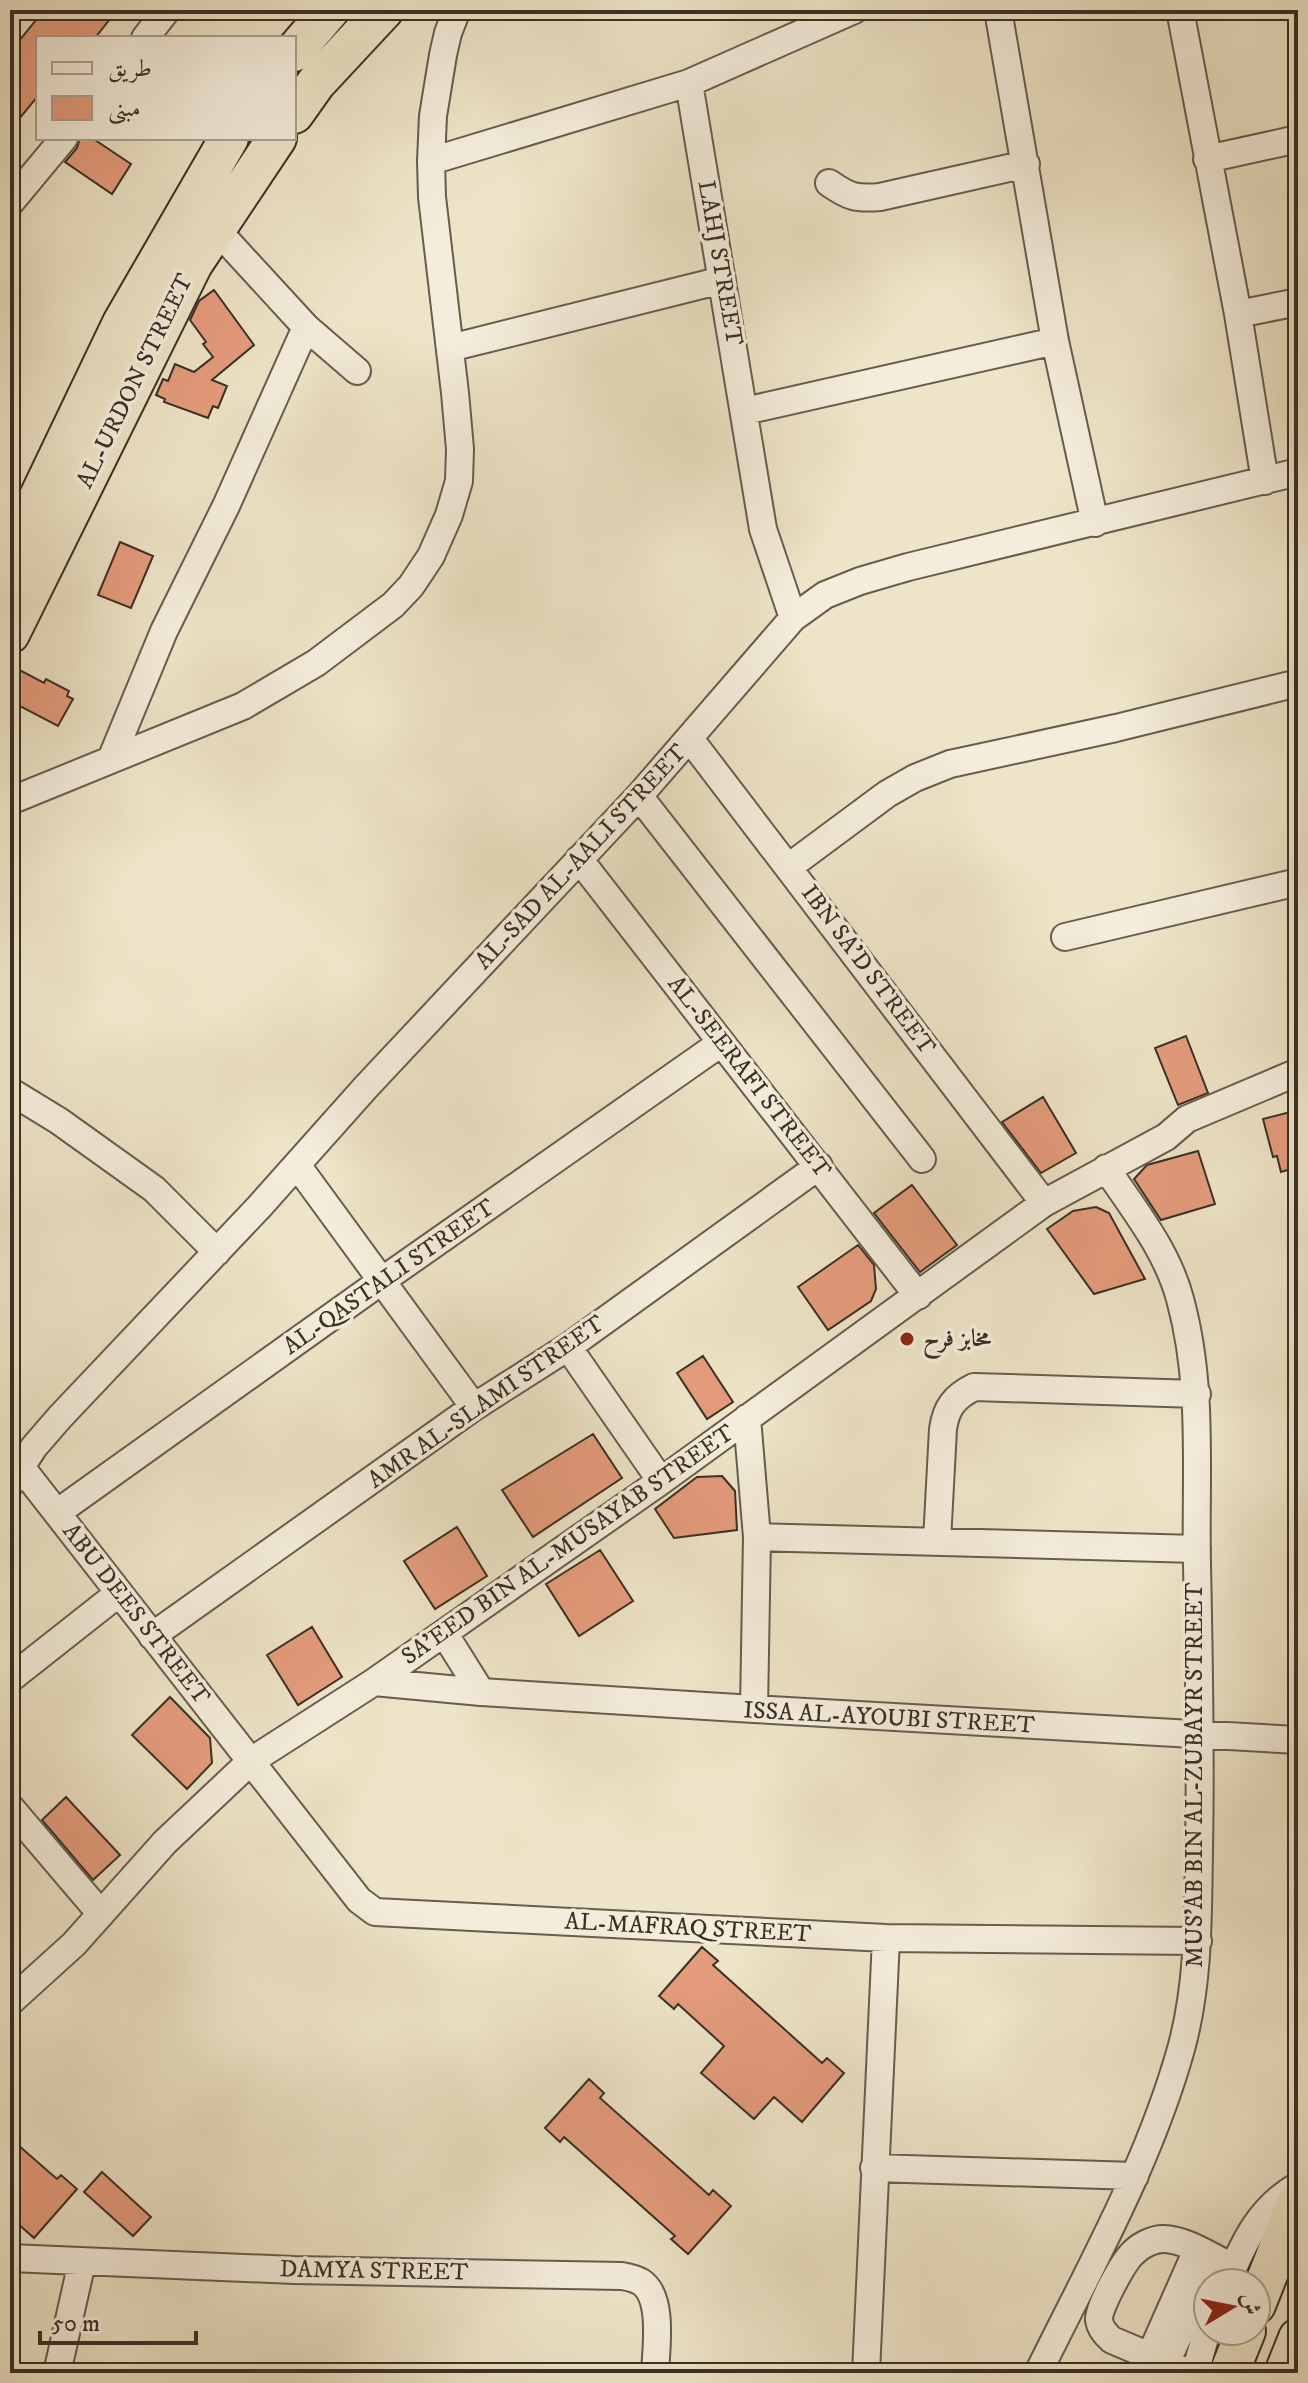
<svg xmlns="http://www.w3.org/2000/svg" width="1308" height="2383" font-family="'IM FELL DW Pica',Amiri,serif">
	<style>
		.building { fill: #e59c7c; stroke: #393027; stroke-width: 2 }
		.lines { fill: none; stroke-linecap: round; stroke-linejoin: round }
		.minor-casing { stroke: #665d4f; stroke-width: 30 }
		.highway-casing { stroke: #393027; stroke-width: 42 }
		.minor { stroke: #f4eddb; stroke-width: 26 }
		.highway { stroke: #eee4c7; stroke-width: 38 }
		.poi-dot { fill: #8f2418; stroke: #f4eddb; stroke-width: 3 }
		.labels { text-anchor: middle; dominant-baseline: central; stroke-width: 7; stroke-linejoin: round; paint-order: stroke }
		.street-label { font-size: 24px; fill: #393027; stroke: #f4eddb }
		.poi-label { font-size: 24px; font-weight: bold; fill: #393027; stroke: #f4eddb; text-anchor: start }
	</style>
	<rect width="100%" height="100%" fill="#eee4c7"/>
	<filter id="stains"><feTurbulence type="fractalNoise" baseFrequency=".0025" numOctaves="4"/><feColorMatrix values="0 0 0 0 .2 0 0 0 0 .09 0 0 0 0 .02 0 0 0 .5 -.17"/></filter>
	<radialGradient id="worn" r=".72"><stop offset=".6" stop-color="#630" stop-opacity="0"/><stop offset="1" stop-color="#630" stop-opacity=".3"/></radialGradient>
	<path class="building" d="M23,10H117L95,38H38V96L10,130V52L36,20Z
		M80,138H92L131,164L112,194L65,162L77,148Z
		M214,290L254,345L212,380L227,386L218,408L213,406L208,418L164,402L165,399L156,395L163,379L168,381L175,364L194,372L213,357L203,344L206,342L190,320L199,301Z
		M120,542L153,556L131,608L98,595Z
		M10,665L44,683L46,679L69,691L67,696L73,699L58,726L10,701Z
		M1186,1036L1208,1093L1178,1105L1155,1048Z
		M1043,1097L1076,1153L1041,1173L1002,1122Z
		M1298,1110V1167L1281,1172L1277,1156L1273,1157L1263,1119Z
		M1198,1151L1215,1204L1161,1220L1134,1179L1147,1165Z
		M912,1185L957,1245L920,1272L874,1213Z
		M1096,1207L1109,1213L1145,1279L1094,1294L1047,1229L1073,1211Z
		M858,1245L874,1265L876,1289L871,1301L828,1330L798,1287Z
		M703,1356L733,1402L707,1419L677,1373Z
		M593,1434L622,1478L533,1537L502,1490Z
		M722,1476L735,1491L737,1530L674,1538L655,1509L697,1477Z
		M457,1527L487,1576L435,1609L404,1561Z
		M600,1550L633,1601L579,1636L546,1584Z
		M312,1627L342,1677L298,1705L267,1655Z
		M170,1697L210,1738L212,1763L187,1789L132,1735Z
		M66,1797L120,1855L93,1880L42,1820Z
		M702,1947L718,1961L713,1965L822,2063L827,2058L844,2073L802,2122L774,2097L754,2119L701,2073L724,2046L678,2004L674,2009L659,1996Z
		M589,2079L604,2093L600,2098L709,2195L713,2190L731,2206L688,2254L671,2239L675,2236L564,2137L560,2142L545,2128Z
		M10,2138L57,2179L61,2175L77,2189L34,2238L17,2223L20,2220L10,2211Z
		M102,2172L151,2217L133,2236L84,2192Z"/>
	<g class="lines">
		<defs>
			<path id="minor" d="M998,10L1055,341L1095,523
				M1180,10L1238,314L1265,481
				M145,38L167,10
				M689,83L763,529L793,618
				M1207,159L1298,139
				M431,161L689,83L854,10
				M829,183C849,197 856,199 880,197L1026,164
				M10,203L64,138
				M1238,314L1298,302
				M306,327L357,371
				M450,348L722,280
				M745,411L1055,341
				M690,739L1044,1203
				M112,757L164,631L226,506L306,327L215,228
				M639,796L922,1159
				M10,801L243,706L316,663L393,605L411,586L431,556L449,515L459,481L460,449L455,393L432,197L431,161L433,116L443,55L448,33L457,10
				M579,859L918,1296
				M790,866L887,794L915,778L950,764L1116,728L1298,683
				M1065,937L1298,882
				M10,1091L59,1121L154,1189L217,1252
				M297,1165L474,1407
				M568,1347L661,1481
				M747,1418L757,1537L754,1709
				M21,1467L359,1900L375,1912L886,1938L1198,1941
				M10,1484L34,1447L60,1417L259,1207L366,1087L639,796L793,618L825,595L860,581L908,567L1298,472
				M58,1512L380,1282L721,1043
				M757,1537L1197,1549
				M937,1541L943,1429C946,1408 954,1397 974,1387L1197,1394
				M444,1633L481,1692
				M152,1636L474,1407L568,1347L819,1166
				M10,1679L119,1593
				M374,1682L481,1692L754,1709L1298,1740
				M10,1807L101,1914
				M10,2002L74,1944L165,1842L251,1761L374,1682L661,1481L1044,1203L1166,1137L1187,1119L1298,1072
				M874,2168L1135,2176
				M10,2258L294,2270L622,2276C628,2277 636,2279 641,2282C664,2297 656,2349 655,2373
				M1228,2280C1244,2242 1260,2207 1298,2186
				M1150,2356L1197,2250
				M1166,2363L1214,2258
				M57,2373L82,2262
				M866,2373L886,1938
				M1038,2373C1090,2267 1149,2163 1181,2049C1199,1984 1198,1916 1199,1848C1201,1753 1199,1659 1197,1564C1195,1475 1204,1386 1180,1299C1167,1250 1134,1210 1106,1168
				M1190,2373L1112,2340C1106,2335 1100,2328 1099,2320C1098,2308 1123,2263 1132,2254C1139,2246 1154,2238 1165,2239C1187,2240 1213,2258 1233,2267
				M1195,2373L1208,2327"/>
			<path id="highway" d="M294,52L330,10
				M294,114L316,83L384,10
				M10,557L122,323L229,138
				M10,634L193,264L277,138
				M1256,2305L1298,2199
				M1229,2373L1246,2331
				M1284,2373L1298,2338"/>
		</defs>
		<use href="#minor" class="minor-casing"/>
		<use href="#highway" class="highway-casing"/>
		<use href="#minor" class="minor"/>
		<use href="#highway" class="highway"/>
	</g>
	<circle class="poi-dot" cx="907" cy="1339" r="8"/>
	<g class="labels">
		<g class="street-label">
			<text transform="translate(720 263) rotate(80)">LAHJ STREET</text>
			<text transform="translate(135 381) rotate(-64)">AL-URDON STREET</text>
			<text transform="translate(581 857) rotate(-47)">AL-SAD AL-AALI STREET</text>
			<text transform="translate(868 970) rotate(53)">IBN SA'D STREET</text>
			<text transform="translate(749 1077) rotate(52)">AL-SEERAFI STREET</text>
			<text transform="translate(389 1277) rotate(-35)">AL-QASTALI STREET</text>
			<text transform="translate(486 1402) rotate(-35)">AMR AL-SLAMI STREET</text>
			<text transform="translate(568 1545) rotate(-35)">SA'EED BIN AL-MUSAYAB STREET</text>
			<text transform="translate(136 1614) rotate(52)">ABU DEES STREET</text>
			<text transform="translate(889 1718) rotate(3)">ISSA AL-AYOUBI STREET</text>
			<text transform="translate(1195 1775) rotate(-90)">MUS'AB BIN AL-ZUBAYR STREET</text>
			<text transform="translate(688 1928) rotate(3)">AL-MAFRAQ STREET</text>
			<text transform="translate(374 2271) rotate(1)">DAMYA STREET</text>
		</g>
		<g class="poi-label">
			<text x="923" y="1339">مخابز فرح</text>
		</g>
	</g>
	<rect width="1308" height="2383" fill="none" stroke="#eee4c7" stroke-width="40"/>
	<rect x="12" y="12" width="1284" height="2359" fill="none" stroke="#393027" stroke-width="4"/>
	<rect x="20" y="20" width="1268" height="2343" fill="none" stroke="#393027" stroke-width="2"/>
	<rect x="36" y="36" width="260" height="104" fill="#f4eddb" stroke="#a9a193" stroke-width="2"/>
	<rect x="52" y="62" width="40" height="12" fill="#f4eddb" stroke="#a9a193" stroke-width="2"/>
	<text x="108" y="76" font-size="24" fill="#393027">طريق</text>
	<rect x="52" y="96" width="40" height="24" fill="#e59c7c" stroke="#a9a193" stroke-width="2"/>
	<text x="108" y="116" font-size="24" fill="#393027">مبنى</text>
	<g transform="translate(1232 2307) rotate(80)"><circle r="38" fill="#f4eddb" stroke="#a9a193" stroke-width="2"/>
	<path d="M0-6L14 30L0 20L-14 30Z" fill="#8f2418"/>
	<text y="-12" font-size="22" font-weight="bold" text-anchor="middle" fill="#393027">ش</text>
	</g>
	<path d="M40 2331v12h156v-12" fill="none" stroke="#393027" stroke-width="4"/>
	<text x="52" y="2331" font-size="24" fill="#393027" stroke="#f4eddb" stroke-width="6" paint-order="stroke">50 m</text>
	<rect width="100%" height="100%" filter="url(#stains)"/>
	<rect width="100%" height="100%" fill="url(#worn)"/>
</svg>
